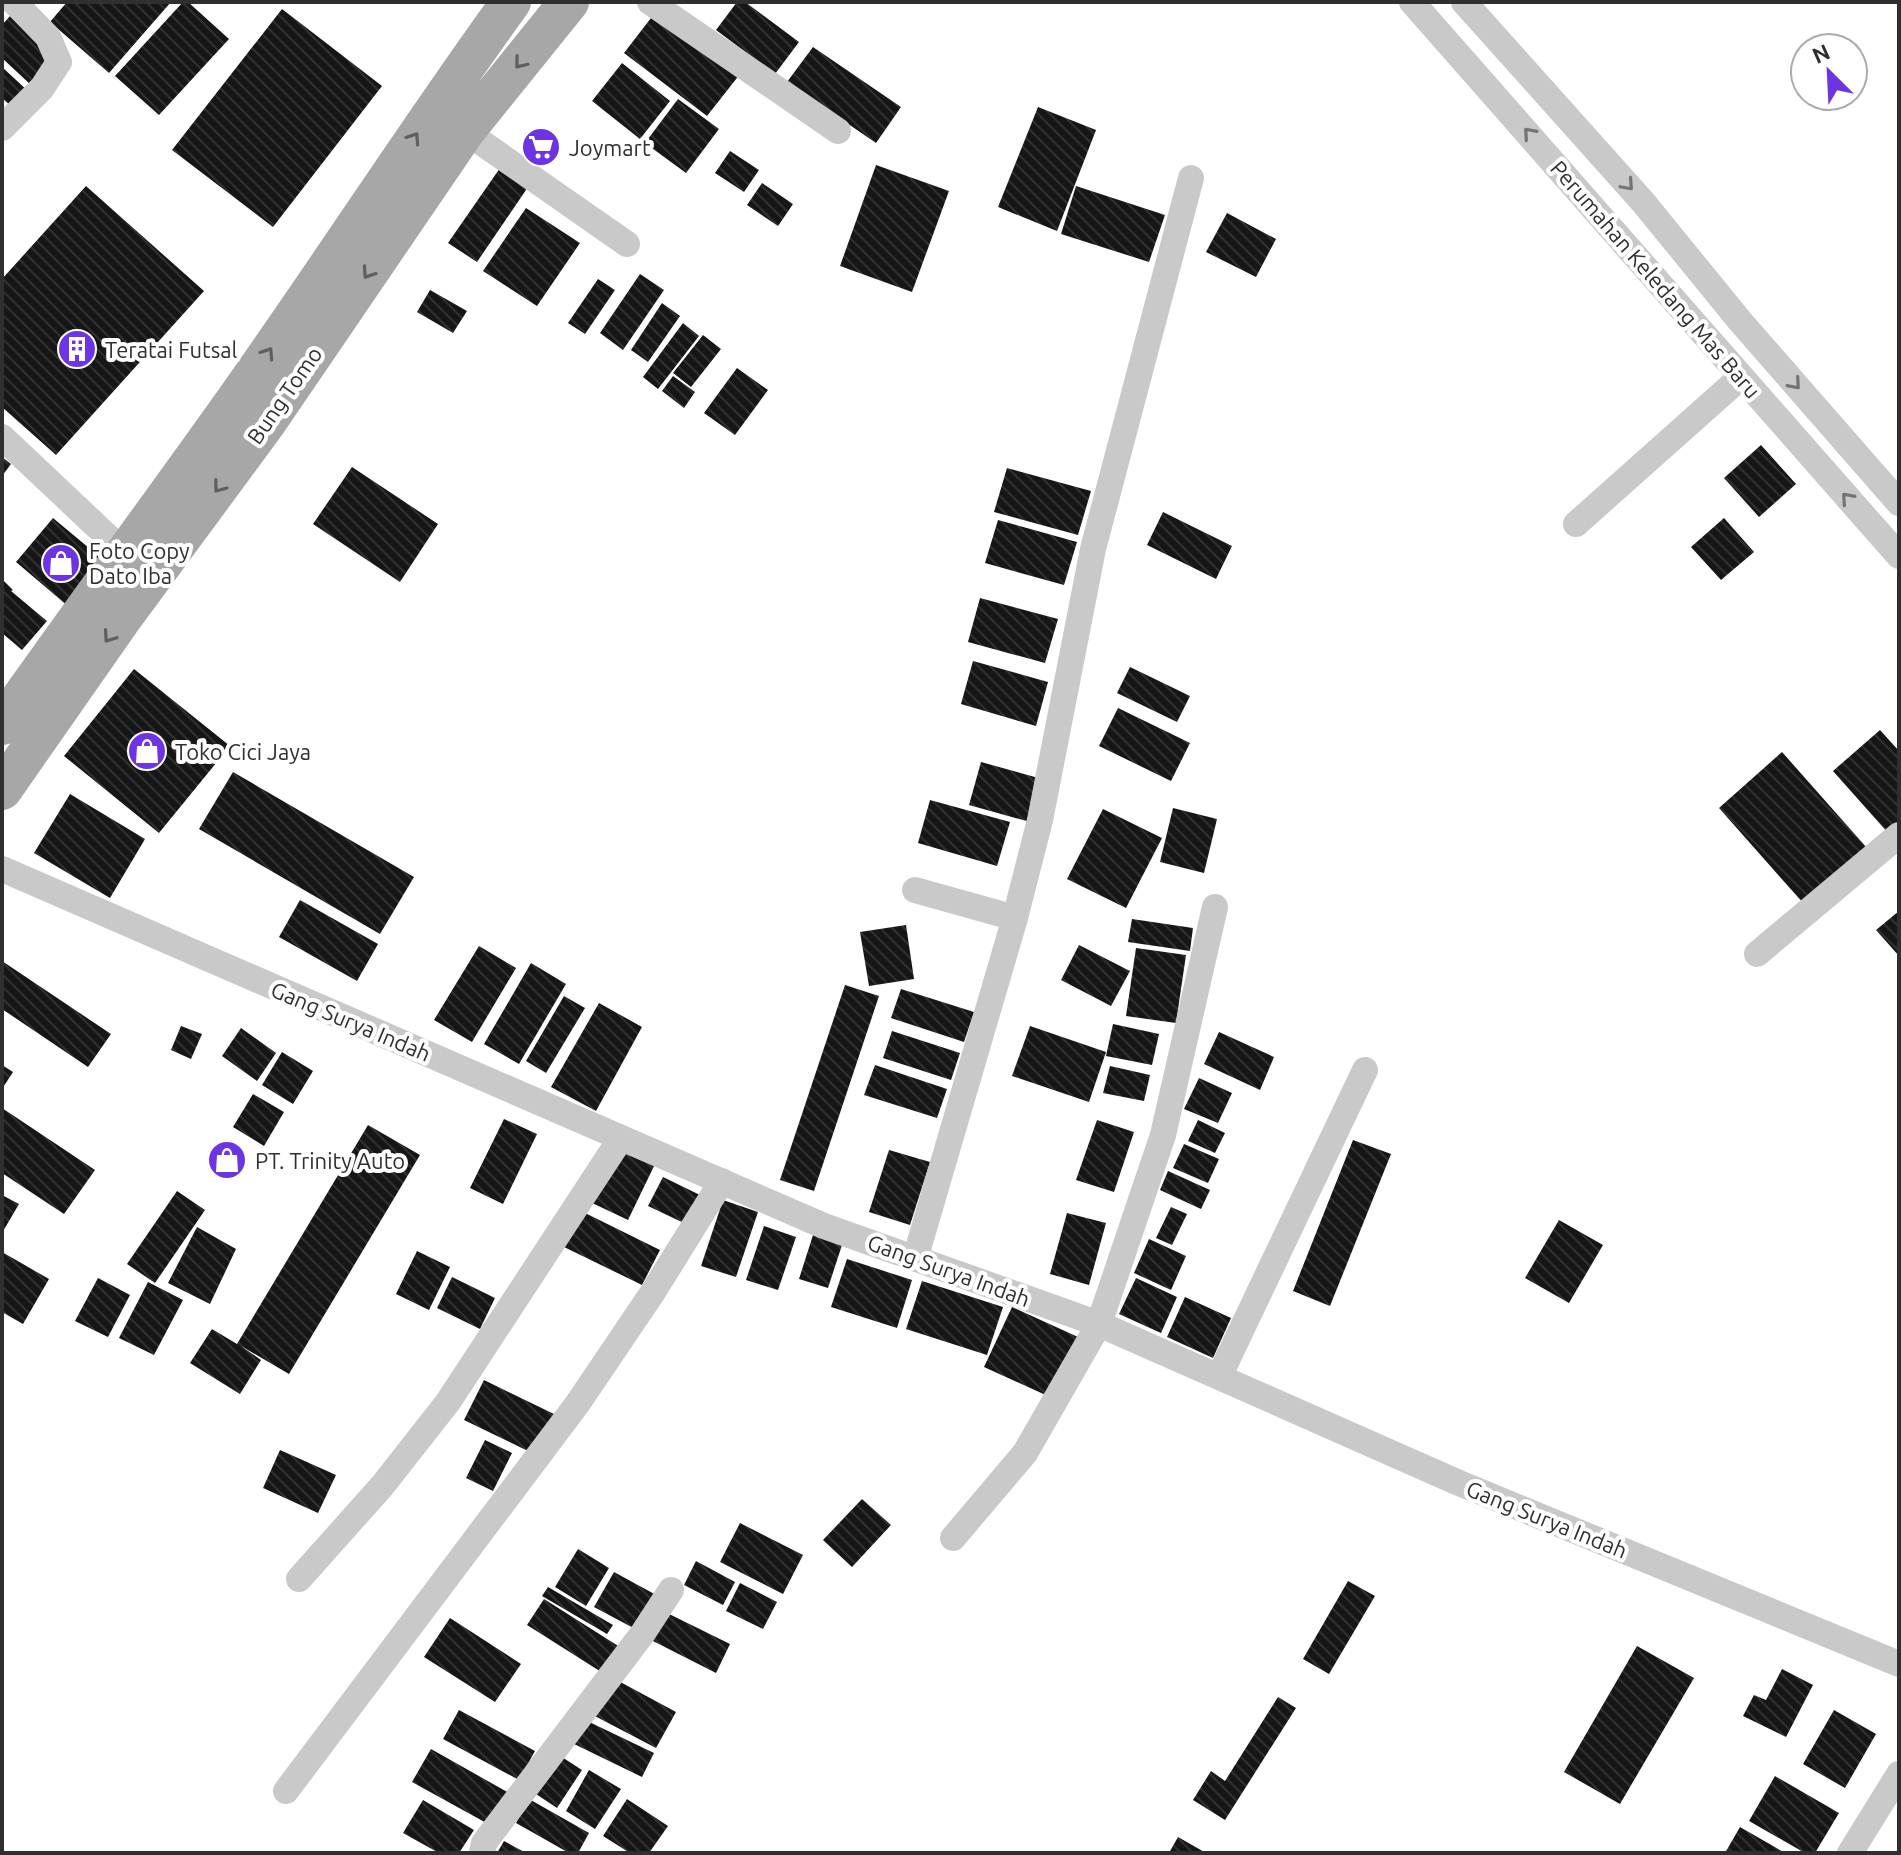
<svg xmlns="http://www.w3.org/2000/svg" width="1901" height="1855" font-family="Ubuntu,sans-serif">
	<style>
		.building { fill: url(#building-back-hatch) }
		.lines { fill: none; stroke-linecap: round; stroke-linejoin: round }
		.minor { stroke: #c9c9c9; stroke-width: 26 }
		.primary { stroke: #a7a7a7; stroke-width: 40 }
		.oneway { stroke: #5f5f5f }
		.oneway2 { stroke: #747474 }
		.labels { text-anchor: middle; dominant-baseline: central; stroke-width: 8; stroke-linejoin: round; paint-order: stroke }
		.poi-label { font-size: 22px; fill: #2f2f2f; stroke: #fff; text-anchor: start }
		.street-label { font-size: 22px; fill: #2f2f2f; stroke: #fff }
	</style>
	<defs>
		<pattern id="building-back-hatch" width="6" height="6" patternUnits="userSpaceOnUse" patternTransform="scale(2)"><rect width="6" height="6" fill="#161616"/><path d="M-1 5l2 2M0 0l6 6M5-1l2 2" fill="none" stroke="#303030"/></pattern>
	</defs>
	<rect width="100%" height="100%" fill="#fff"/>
	<path class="building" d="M67,2H171L109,73L50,22Z
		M183,2H188L229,39L159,115L115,76Z
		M737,2H745L799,42L775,74L716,30Z
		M661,5L744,69L707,116L624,53Z
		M282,9L382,86L273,227L172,150Z
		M10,16L56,59L31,85L2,58V25Z
		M813,47L901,107L876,143L787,82Z
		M622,63L670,101L640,139L592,101Z
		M2,67L29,92L13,108L2,98Z
		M678,99L719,129L686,173L645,143Z
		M1038,107L1096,130L1057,231L998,207Z
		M730,151L759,170L744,192L715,173Z
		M876,165L949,191L912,292L840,266Z
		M500,168L528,187L477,262L448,243Z
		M762,183L793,204L778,226L747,205Z
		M86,186L204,291L56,455L2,407V279Z
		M1076,186L1165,215L1149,262L1061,234Z
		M526,208L580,243L537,306L483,271Z
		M1227,213L1276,239L1256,277L1206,252Z
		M640,274L664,290L623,350L600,333Z
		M598,279L615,290L585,334L568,323Z
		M430,290L467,311L453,333L417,312Z
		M662,303L680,316L648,362L631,350Z
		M683,323L699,336L658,389L643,377Z
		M703,335L721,349L691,387L673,373Z
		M737,368L768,390L735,435L704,413Z
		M673,376L695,392L684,408L662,391Z
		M1761,445L1796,484L1759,517L1724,478Z
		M2,457L11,464L2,476Z
		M352,467L438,524L400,582L313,524Z
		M1007,468L1091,491L1078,535L994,512Z
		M1163,512L1232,546L1216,579L1147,545Z
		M53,518L107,563L69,607L16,562Z
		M1724,518L1754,552L1721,580L1691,547Z
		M998,520L1077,542L1064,585L985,563Z
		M2,579L13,590L11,591L47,621L22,650L2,633Z
		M980,598L1058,619L1045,663L968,642Z
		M973,661L1048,682L1036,726L961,704Z
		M1130,667L1190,696L1177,722L1117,693Z
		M134,669L230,746L159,833L64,756Z
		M1118,708L1190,743L1171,781L1099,746Z
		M1880,730L1899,751V826L1889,834L1833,771Z
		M1782,752L1867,848L1804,904L1719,808Z
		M981,762L1042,779L1030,822L969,805Z
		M233,772L414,877L380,934L199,829Z
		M70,794L145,839L110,898L34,853Z
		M930,800L1010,822L997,866L918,843Z
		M1173,808L1217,819L1204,873L1160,862Z
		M1103,809L1162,838L1126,908L1067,879Z
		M300,900L378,944L357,981L279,937Z
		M1899,911V956L1876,930Z
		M1132,919L1193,928L1190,951L1128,942Z
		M906,925L914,979L869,986L860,932Z
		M1079,945L1130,971L1111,1006L1061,980Z
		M479,946L516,968L472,1042L434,1020Z
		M1136,948L1186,955L1176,1023L1126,1016Z
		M2,961L111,1034L88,1067L2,1009Z
		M531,963L566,984L519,1064L484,1044Z
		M845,985L879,996L814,1191L780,1180Z
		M901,989L974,1012L964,1042L891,1018Z
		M564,996L585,1008L546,1073L526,1061Z
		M599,1003L642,1027L596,1111L551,1087Z
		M1113,1024L1159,1034L1152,1065L1106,1056Z
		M181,1026L202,1034L191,1059L171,1050Z
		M1030,1026L1106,1052L1089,1102L1012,1076Z
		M241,1028L276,1053L257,1081L222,1056Z
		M892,1031L960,1053L951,1080L883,1058Z
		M1219,1032L1274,1057L1260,1090L1204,1064Z
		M282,1052L313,1071L293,1104L262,1085Z
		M2,1065L13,1072L2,1089Z
		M875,1065L947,1089L937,1118L864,1095Z
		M1110,1066L1150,1075L1144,1101L1103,1093Z
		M1199,1078L1232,1093L1218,1123L1184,1109Z
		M253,1094L284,1112L264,1146L233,1127Z
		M2,1108L95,1170L64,1214L2,1173Z
		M504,1119L537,1134L503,1204L470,1188Z
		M1097,1120L1134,1132L1114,1192L1076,1180Z
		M1198,1120L1225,1133L1215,1153L1188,1141Z
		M368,1125L420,1155L289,1374L241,1346L261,1360L240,1394L190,1363L212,1329L237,1344Z
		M1353,1140L1391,1154L1330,1306L1293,1291Z
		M620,1144L656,1162L628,1220L590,1202Z
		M1184,1144L1219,1159L1208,1183L1173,1168Z
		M889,1150L930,1162L910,1225L869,1212Z
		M1168,1171L1210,1190L1201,1209L1160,1190Z
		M663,1177L700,1195L686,1224L648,1206Z
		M177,1191L205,1210L155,1283L127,1264Z
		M2,1195L19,1204L2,1233Z
		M723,1200L758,1212L736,1277L701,1266Z
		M1171,1207L1187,1214L1172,1245L1156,1238Z
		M579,1210L660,1250L642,1285L562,1246Z
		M1067,1213L1106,1223L1089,1285L1050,1274Z
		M1559,1220L1603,1245L1569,1303L1525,1278Z
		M764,1226L796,1237L778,1290L746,1280Z
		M197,1227L236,1249L210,1304L168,1283Z
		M813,1235L842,1245L828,1288L799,1279Z
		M1149,1239L1186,1256L1171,1290L1134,1273Z
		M417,1251L450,1267L429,1310L396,1294Z
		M2,1252L49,1279L23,1324L2,1312Z
		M847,1259L912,1280L897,1328L831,1307Z
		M452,1277L495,1298L480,1329L437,1308Z
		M98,1278L130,1295L108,1337L75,1321Z
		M1136,1278L1177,1297L1161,1333L1119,1314Z
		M922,1281L1003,1307L987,1355L906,1329Z
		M148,1282L183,1300L154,1355L119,1338Z
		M1185,1297L1231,1318L1213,1358L1167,1337Z
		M1012,1307L1078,1337L1050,1397L984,1367Z
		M484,1380L554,1414L534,1454L464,1420Z
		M485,1440L512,1453L493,1491L466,1478Z
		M280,1450L336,1475L318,1513L263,1488Z
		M862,1499L891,1525L852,1567L823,1540Z
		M740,1523L803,1555L783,1594L720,1562Z
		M578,1549L609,1568L586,1606L555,1587Z
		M696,1561L735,1582L723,1605L684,1585Z
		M614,1572L658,1596L639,1631L594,1607Z
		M1348,1581L1375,1596L1329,1674L1303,1659Z
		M740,1583L777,1602L763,1629L726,1611Z
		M548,1587L613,1625L607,1634L542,1596Z
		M544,1599L623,1649L606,1675L527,1625Z
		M665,1612L730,1644L716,1673L651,1640Z
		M450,1618L521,1664L495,1702L424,1657Z
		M1637,1646L1694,1678L1620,1804L1564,1772Z
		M1782,1669L1813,1685L1786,1737L1743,1716L1754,1695L1766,1700Z
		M611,1677L676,1712L656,1748L591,1714Z
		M1278,1697L1296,1708L1225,1820L1193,1800L1211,1771L1225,1781Z
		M459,1710L535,1751L519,1780L443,1739Z
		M1834,1710L1876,1734L1845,1788L1803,1764Z
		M583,1719L654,1753L642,1777L572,1743Z
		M431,1749L509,1793L490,1825L412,1782Z
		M554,1752L582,1770L557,1808L530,1790Z
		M589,1770L621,1789L595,1829L566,1811Z
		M1775,1776L1839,1813L1815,1853H1805L1749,1821Z
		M529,1799L589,1833L578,1853H569L516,1823Z
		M627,1799L668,1826L649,1853H630L603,1836Z
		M423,1800L474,1830L459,1853H439L403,1833Z
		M1740,1827L1785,1853H1725Z
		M1178,1837L1206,1853H1169Z
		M504,1841L526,1853H497Z"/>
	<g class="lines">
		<path class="minor" d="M650,2L838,131
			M1412,2L1899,556
			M1464,2L1643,202L1740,321L1899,503
			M2,128L42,88L59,62L48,37L14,2
			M465,131L627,244
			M2,437L124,552L137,562
			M1576,524L1741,377
			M2,869L824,1226L1099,1324L1459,1483L1899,1664
			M915,890L1015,918
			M1757,954L1899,835
			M915,1259L1015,918L1040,820L1093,549L1191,178
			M1219,1377L1365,1070
			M953,1538L1025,1453L1099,1324L1163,1135L1215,907
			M299,1579L382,1486L448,1402L621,1138
			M286,1791L578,1403L653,1292L722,1181
			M482,1853L484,1843L643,1633L671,1590
			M1850,1853L1899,1774"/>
		<path class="primary" d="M2,725C79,616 158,509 235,401C329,269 416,133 511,2
			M2,790L120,621L266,423L465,131L569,2"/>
	</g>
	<defs><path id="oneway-chevron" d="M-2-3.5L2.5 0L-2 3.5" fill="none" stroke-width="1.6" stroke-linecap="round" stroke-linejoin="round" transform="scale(2)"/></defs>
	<g class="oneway">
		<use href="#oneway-chevron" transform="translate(520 63) rotate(129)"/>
		<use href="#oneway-chevron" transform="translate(414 138) rotate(-56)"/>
		<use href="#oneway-chevron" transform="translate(368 273) rotate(124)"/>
		<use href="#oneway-chevron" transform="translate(268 353) rotate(-56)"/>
		<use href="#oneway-chevron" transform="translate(219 487) rotate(127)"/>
		<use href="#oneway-chevron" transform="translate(109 637) rotate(125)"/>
	</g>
	<g class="oneway2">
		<use href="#oneway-chevron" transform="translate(1529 133) rotate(-131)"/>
		<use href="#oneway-chevron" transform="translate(1628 185) rotate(48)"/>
		<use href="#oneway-chevron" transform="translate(1795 384) rotate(49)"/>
		<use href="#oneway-chevron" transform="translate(1847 498) rotate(-131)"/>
	</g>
	<defs>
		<symbol id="supermarket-disc" viewBox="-11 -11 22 22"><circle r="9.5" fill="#6c34e3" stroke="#fff"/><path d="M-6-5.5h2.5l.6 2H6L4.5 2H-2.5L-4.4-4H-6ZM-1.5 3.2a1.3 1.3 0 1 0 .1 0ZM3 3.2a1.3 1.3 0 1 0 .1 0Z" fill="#fff"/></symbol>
		<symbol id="building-disc" viewBox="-11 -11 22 22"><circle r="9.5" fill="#6c34e3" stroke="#fff"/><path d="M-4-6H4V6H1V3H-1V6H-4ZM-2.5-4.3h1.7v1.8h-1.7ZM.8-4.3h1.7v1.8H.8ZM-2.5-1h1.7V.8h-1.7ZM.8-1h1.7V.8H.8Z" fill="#fff"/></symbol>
		<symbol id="shop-disc" viewBox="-11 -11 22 22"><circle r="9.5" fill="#6c34e3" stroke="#fff"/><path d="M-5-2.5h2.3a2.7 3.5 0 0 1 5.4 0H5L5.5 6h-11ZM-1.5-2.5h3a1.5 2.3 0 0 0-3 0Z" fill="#fff"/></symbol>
	</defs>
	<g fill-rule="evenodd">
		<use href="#supermarket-disc" x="519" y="125" width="44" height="44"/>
		<use href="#building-disc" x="55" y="327" width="44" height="44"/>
		<use href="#shop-disc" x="39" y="541" width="44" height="44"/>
		<use href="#shop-disc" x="125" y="729" width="44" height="44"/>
		<use href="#shop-disc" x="205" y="1138" width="44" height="44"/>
	</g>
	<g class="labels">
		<g class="poi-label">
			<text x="569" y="147">Joymart</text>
			<text x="105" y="349">Teratai Futsal</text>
			<text x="89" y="550">Foto Copy<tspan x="89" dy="25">Dato Iba</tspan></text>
			<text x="175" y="751">Toko Cici Jaya</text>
			<text x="255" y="1160">PT. Trinity Auto</text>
		</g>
		<g class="street-label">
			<text transform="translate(1656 279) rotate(49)">Perumahan Keledang Mas Baru</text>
			<text transform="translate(284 395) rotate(-55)">Bung Tomo</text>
			<text transform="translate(351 1021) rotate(23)">Gang Surya Indah</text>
			<text transform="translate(949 1270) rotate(20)">Gang Surya Indah</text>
			<text transform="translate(1547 1519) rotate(22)">Gang Surya Indah</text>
		</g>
	</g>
	<rect width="1901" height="1855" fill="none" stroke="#2f2f2f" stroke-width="8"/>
	<g transform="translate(1829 72) rotate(336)"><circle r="38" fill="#ffffff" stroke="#acacac" stroke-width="2"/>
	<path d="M0-6L14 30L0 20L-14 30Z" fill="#6c34e3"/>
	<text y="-12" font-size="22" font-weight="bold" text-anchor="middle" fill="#2f2f2f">N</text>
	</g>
</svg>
